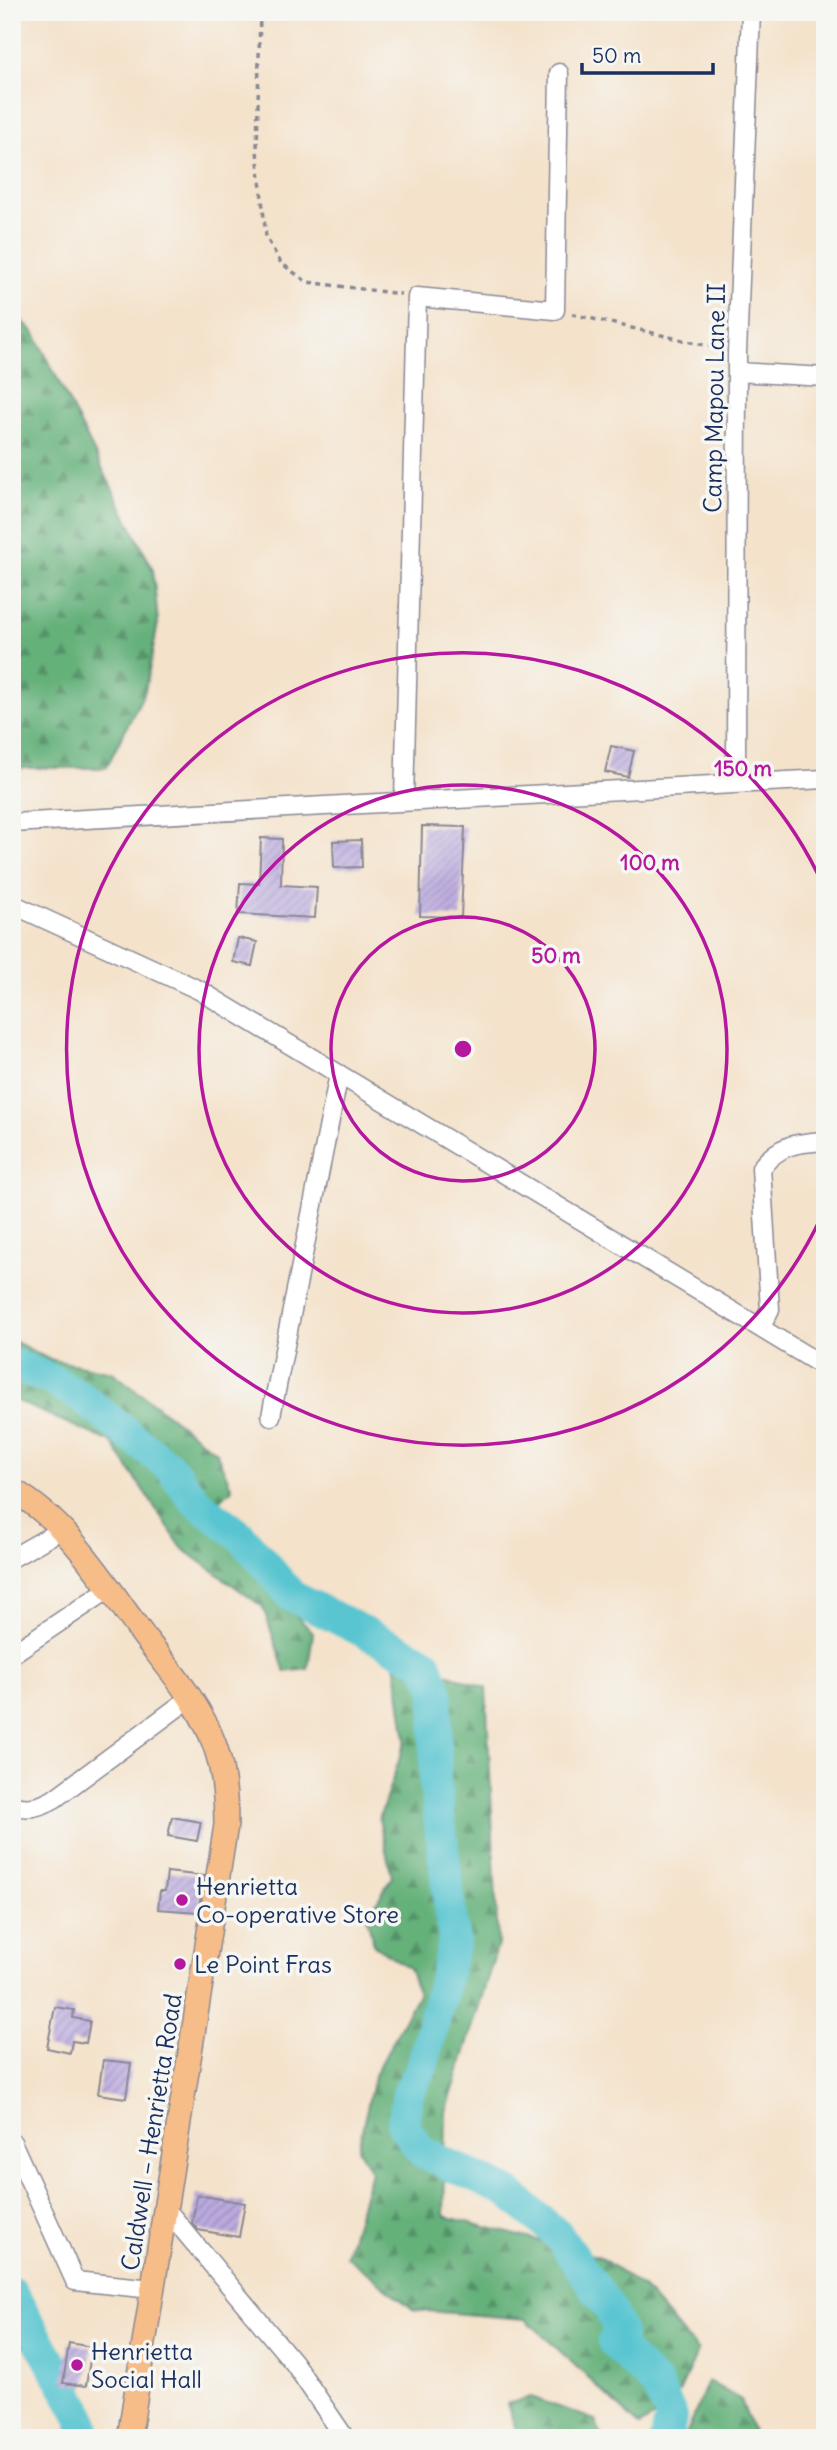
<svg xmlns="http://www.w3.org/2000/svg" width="837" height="2450" font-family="Delius,sans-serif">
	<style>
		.forest { fill: url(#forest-firs); stroke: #40706c; stroke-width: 2 }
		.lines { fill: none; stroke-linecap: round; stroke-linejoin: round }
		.river { stroke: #58c5d0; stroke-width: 32 }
		.building { fill: url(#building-hatch) }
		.minor-casing { stroke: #888894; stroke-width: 21 }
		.major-casing { stroke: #888894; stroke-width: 26 }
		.path { stroke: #888894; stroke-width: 3.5; stroke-dasharray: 5 5; stroke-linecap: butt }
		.minor { stroke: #fff; stroke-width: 18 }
		.major { stroke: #f7bd88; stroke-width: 23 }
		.ring { fill: none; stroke: #b5179e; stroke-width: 3.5 }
		.poi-dot { fill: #b5179e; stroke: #f6f6f2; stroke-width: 2.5 }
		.labels { text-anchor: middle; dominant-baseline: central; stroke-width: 7; stroke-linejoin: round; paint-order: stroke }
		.street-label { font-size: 24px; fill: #1b2f5e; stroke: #f6f6f2 }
		.poi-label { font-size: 24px; fill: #1b2f5e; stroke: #f6f6f2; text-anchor: start }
		.centre { fill: #b5179e; stroke: #f6f6f2; stroke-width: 3.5 }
		.ring-label { font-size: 21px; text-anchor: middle; font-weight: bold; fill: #b5179e; stroke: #f6f6f2; stroke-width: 7; stroke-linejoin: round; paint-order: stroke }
	</style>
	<defs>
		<pattern id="forest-firs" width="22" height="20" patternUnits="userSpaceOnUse" patternTransform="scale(1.75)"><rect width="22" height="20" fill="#65b17a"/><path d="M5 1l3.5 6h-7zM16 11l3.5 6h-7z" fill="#529067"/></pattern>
		<pattern id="building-hatch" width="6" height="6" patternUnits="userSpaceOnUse" patternTransform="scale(1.75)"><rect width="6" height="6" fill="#bcaadf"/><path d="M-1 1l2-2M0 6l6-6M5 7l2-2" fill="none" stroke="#988bb8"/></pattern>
	</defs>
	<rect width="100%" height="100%" fill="#f6f6f2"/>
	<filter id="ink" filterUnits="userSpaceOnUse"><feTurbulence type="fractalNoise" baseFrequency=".0143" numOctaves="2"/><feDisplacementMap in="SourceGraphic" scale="14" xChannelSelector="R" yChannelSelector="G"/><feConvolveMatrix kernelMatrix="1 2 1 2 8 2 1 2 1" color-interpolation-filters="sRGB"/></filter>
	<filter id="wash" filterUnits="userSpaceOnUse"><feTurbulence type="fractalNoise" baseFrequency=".00686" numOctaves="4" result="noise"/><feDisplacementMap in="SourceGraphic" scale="28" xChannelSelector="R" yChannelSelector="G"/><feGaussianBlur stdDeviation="1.57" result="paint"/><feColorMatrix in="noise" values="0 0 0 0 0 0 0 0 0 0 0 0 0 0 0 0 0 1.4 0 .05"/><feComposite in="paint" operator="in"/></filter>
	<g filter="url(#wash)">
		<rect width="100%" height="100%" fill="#f4e2ca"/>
		<path class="forest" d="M12,311L34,332L153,570L158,623L145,691L106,768H12Z
			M12,1340L48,1359L112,1372L216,1452L232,1489L203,1517L313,1633L308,1669L285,1672L263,1607L182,1548L111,1442L12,1399Z
			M394,1655L486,1688L498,1944L446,2113L444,2216L600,2257L643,2288L698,2351L672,2407L639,2426L526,2319L414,2310L346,2256L371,2172L358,2148L374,2077L418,1994L409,1968L374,1945L367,1918L392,1877L379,1819L406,1740Z
			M12,2276L33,2332L17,2353L12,2349Z
			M708,2381L741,2400L755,2438H685Z
			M531,2397L595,2420L602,2438H519L507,2404Z"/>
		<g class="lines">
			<path class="river" d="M12,1364L50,1379L80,1396L171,1468L195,1501L241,1536L292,1596L426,1663L437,1692L435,1782L454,1942L422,2067L408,2094L403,2125L422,2152L509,2193L558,2235L610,2309L621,2336L613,2342L657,2386L672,2417L665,2438
				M12,2293L82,2417L85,2438"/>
		</g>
		<g id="blocks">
			<path class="building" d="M611,746L634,751L628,777L605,772Z
				M422,826L465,827L461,917L420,916Z
				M261,838L282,839L281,885L317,887L315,918L238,914L240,883L259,884Z
				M361,840L362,867L334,868L333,841Z
				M238,938L257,942L252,966L233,962Z
				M172,1817L201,1822L197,1841L168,1836Z
				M167,1872L204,1876L198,1912L158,1909L160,1891H165Z
				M55,2007L74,2010L73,2018L90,2021L86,2043L72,2041L70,2053L47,2048Z
				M103,2060L131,2063L126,2098L98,2094Z
				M197,2195L245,2203L239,2237L198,2230L192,2223Z
				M69,2343L92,2347L86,2386L63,2383Z"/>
		</g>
	</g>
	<g filter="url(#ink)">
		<use href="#blocks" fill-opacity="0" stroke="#888894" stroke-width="2"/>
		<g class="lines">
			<defs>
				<path id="minor" d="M737,372L825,377
					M736,784L737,353L751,12
					M404,800L417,297L555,310L559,73
					M12,823L825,779
					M12,904L199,990L825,1367
					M761,1327L770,1309L761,1168C779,1144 797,1143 825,1141
					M271,1416L339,1074
					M12,1558L61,1530
					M12,1654L109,1589
					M12,1805C28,1810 40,1807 54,1799L190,1698
					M12,2142L75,2281L152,2289
					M165,2208L294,2363L345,2438"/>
				<path id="major" d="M12,1490C69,1522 105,1584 143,1635C169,1669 201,1705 215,1746C224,1771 226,1799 226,1825L129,2438"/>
			</defs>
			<use href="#minor" class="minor-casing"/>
			<use href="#major" class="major-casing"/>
			<path class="path" d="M260,12L257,151L266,237L281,263L307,282L401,294
				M572,314L721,349"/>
			<use href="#minor" class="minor"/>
			<use href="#major" class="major"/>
		</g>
	</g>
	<g class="ring">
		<circle cx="463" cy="1049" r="132"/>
		<circle cx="463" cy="1049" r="264"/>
		<path d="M823 1213A396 396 0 1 1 823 885"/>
	</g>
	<g class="poi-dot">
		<circle cx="182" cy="1900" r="7"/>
		<circle cx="180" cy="1964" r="7"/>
		<circle cx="77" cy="2365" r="7"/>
	</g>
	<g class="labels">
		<g class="street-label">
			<text transform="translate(714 398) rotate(-89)">Camp Mapou Lane II</text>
			<text transform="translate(151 2132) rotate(-81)">Caldwell – Henrietta Road</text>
		</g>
		<g class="poi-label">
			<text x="196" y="1886">Henrietta<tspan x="196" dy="28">Co-operative Store</tspan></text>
			<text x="194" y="1964">Le Point Fras</text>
			<text x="91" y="2351">Henrietta<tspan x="91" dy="28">Social Hall</tspan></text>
		</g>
	</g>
	<circle cx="463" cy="1049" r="10" class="centre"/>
	<g class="ring-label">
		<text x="743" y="776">150 m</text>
		<text x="650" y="870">100 m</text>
		<text x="556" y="963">50 m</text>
	</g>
	<rect width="837" height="2450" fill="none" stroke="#f6f6f2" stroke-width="42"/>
	<path d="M582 63v10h131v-10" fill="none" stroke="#1b2f5e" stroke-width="3.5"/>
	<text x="592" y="63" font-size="21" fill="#1b2f5e" stroke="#f6f6f2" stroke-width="5" paint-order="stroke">50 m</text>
</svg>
